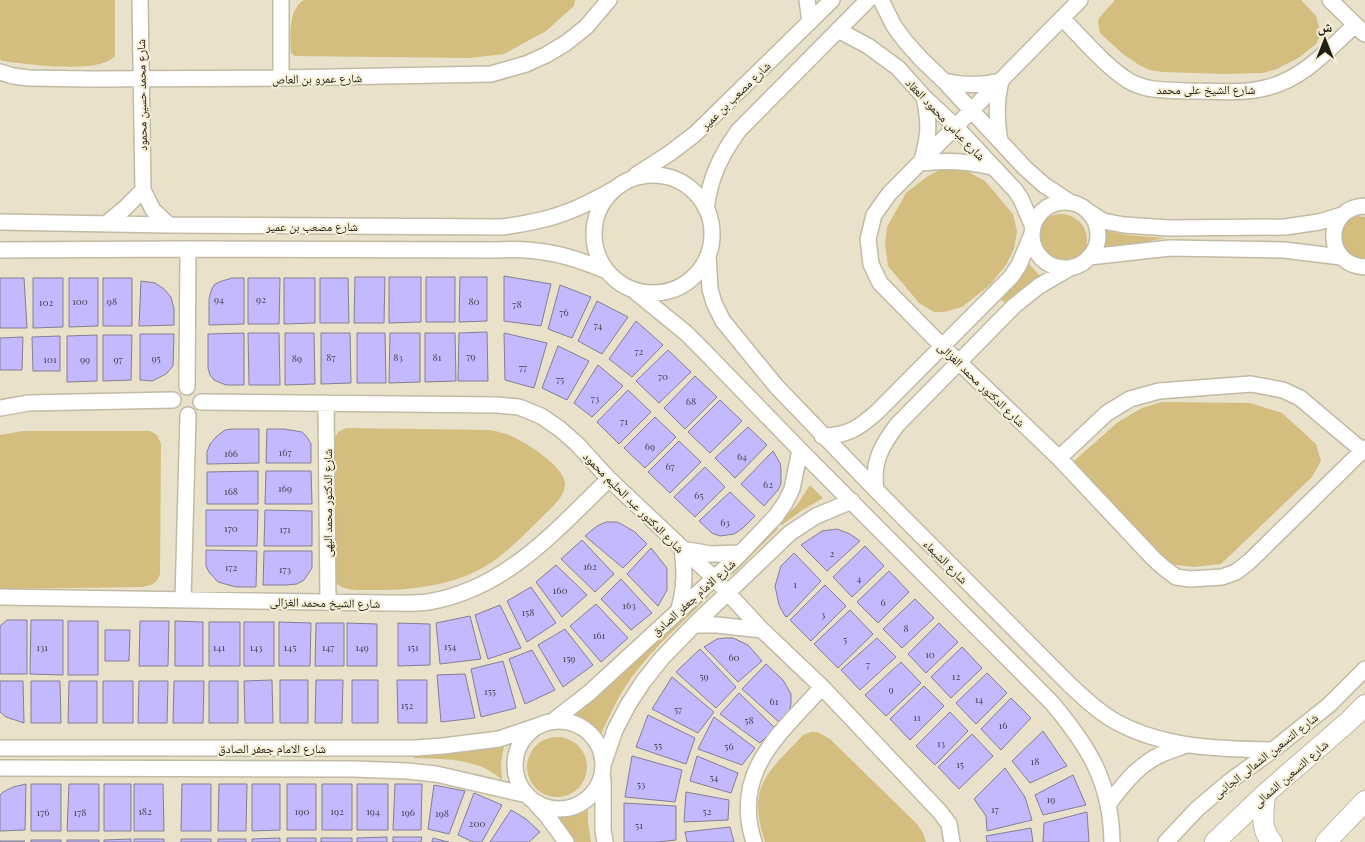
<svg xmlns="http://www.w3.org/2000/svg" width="1365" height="842" font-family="'Playfair Display','Noto Naskh Arabic',serif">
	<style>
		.green { fill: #d3be80 }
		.building { fill: #c4b8ff; stroke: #827f94 }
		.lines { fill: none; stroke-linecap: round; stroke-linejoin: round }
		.minor-casing { stroke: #c1baa4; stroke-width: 18 }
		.major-casing { stroke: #c1baa4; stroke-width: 22 }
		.minor { stroke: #fff; stroke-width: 15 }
		.major { stroke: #fff; stroke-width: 20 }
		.labels { text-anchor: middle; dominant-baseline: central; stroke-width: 4; stroke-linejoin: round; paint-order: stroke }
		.number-label { font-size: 10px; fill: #494450 }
		.street-label { font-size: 12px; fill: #201d15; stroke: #f6efd7 }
	</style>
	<rect width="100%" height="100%" fill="#e9e1ca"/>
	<path class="green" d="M0,0H115V56C98,75 27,64 2,61L0,59Z
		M304,0H575L574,6L546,31L504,54L470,58L295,56L291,53C290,37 288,9 304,0Z
		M1115,0H1301L1316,16L1319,27L1320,36L1316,44L1300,57L1277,69L1263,73L1224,74L1163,72L1150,70L1139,65L1123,54L1100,33L1098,23L1099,18Z
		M944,168L967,171L985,181L1013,214L1017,231L1014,249L1006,265L990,285L962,307L944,312H934L919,303L888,266L885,243L887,227L906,193L928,176Z
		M1035 240a26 26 0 1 1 52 0a26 26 0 1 1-52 0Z
		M1356,216L1365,217V263L1337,251L1336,231L1351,217Z
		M1103,230L1127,235L1165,238L1101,251Z
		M1028,263L1041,277L1006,304L999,298L1024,271Z
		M1162,402L1250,403L1282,413L1316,444L1321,461L1312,477L1221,564L1194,567L1169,564L1153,546L1085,478L1074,461L1118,422L1142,408Z
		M346,428L490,430C497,431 503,433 509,435C525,442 563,465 565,483C566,496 550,509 542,517C525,534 505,555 484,567C452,586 407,591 370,590C359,590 345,591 337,584C334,581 332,577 331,574V445L338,432Z
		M23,431H150L157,435L161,444L160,574C157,584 152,585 142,587L0,589V435Z
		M810,485L823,498L801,511L782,525L779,523L797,505Z
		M775,527L778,529L733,574L730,570Z
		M705,590L709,596C683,622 654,647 632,677C618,696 609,717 599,738L587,726L572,715L607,687L631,665Z
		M811,732H817L830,739L917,824L923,833L926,842H765C747,785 766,775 803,735Z
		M527 767a30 30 0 1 1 60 0a30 30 0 1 1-60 0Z
		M504,746L501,763L502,780C479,758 444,759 414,758V753L451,752Z
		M588,807V822L591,842H573L554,816L581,811Z"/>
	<path class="building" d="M504,276L551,284L541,326L504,321Z
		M355,277H385L384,323H354Z
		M389,277H421V322L389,323Z
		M426,277H455V322H426Z
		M460,277H487V321L459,322Z
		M0,278H24L27,328H0Z
		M33,278H63V327L33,328Z
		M69,278H98V326L69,327Z
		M103,278H132V326H103Z
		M232,278H244V324L209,325V299L211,291L214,285L219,282Z
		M248,278H280L279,324H248Z
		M284,278H315V323L284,324Z
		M320,278H348L349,323H320Z
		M141,281L155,283L164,289L171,297L174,309V325L139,326Z
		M560,285L591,297L572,338L548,329Z
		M597,301L628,317L602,354L578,341Z
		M636,321L663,345L632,377L609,359Z
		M487,332L488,381H458L459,333Z
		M244,333V385H226L214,380L210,375L208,368V334Z
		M248,333H279L280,385H249Z
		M285,333H314L315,384L285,385Z
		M321,333H350L351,383L321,384Z
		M357,333H385L386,383H357Z
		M390,333H420V382L389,383Z
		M425,333H455L456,381L425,382Z
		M504,333L547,343L534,388L505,380Z
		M140,334H174L173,366L166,374L152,381L140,380Z
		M97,335V381L67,382V336Z
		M103,335H132L131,380L103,381Z
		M60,336V371H33L32,337Z
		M23,337L22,370H0V338Z
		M558,346L589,361L567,400L542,388Z
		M668,350L691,372L659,403L636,381Z
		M598,365L623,386L592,417L574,403Z
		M695,376L717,397L685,429L664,408Z
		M628,390L651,412L619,444L597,422Z
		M720,400L742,421L710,453L688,432Z
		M655,417L676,437L645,468L624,448Z
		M748,427L767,445L735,478L715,458Z
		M232,429H259V463L207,464V452L210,444L217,436L225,430Z
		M267,429H284L302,432L307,437L311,444V463H266Z
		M679,441L701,462L670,493L648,472Z
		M773,451L780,463L781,470V484L778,490L764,506L741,484Z
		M705,467L725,487L695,517L674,497Z
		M258,471V504H207V472Z
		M266,471H311L312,504H265Z
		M730,492L755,516L743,528L734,534L720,536L712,533L699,521Z
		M206,510H258L257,546H206Z
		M265,510L312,511V546H264Z
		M606,522H617L623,525L635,532L647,544L623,568L585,536L597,526Z
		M837,529L850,534L860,541L827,571L801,545L822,531Z
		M582,540L614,574L595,592L561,559Z
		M865,546L884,566L852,597L833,577Z
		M651,548L667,568V590L658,606L627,574Z
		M206,550L257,551L256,587H236L218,582L209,572L206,566Z
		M264,551H312V568L304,580L297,584L287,585H263Z
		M794,553L821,581L787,617L785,616L779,605L775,586L781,566Z
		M556,565L587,595L562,617L536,582Z
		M889,571L909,592L878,623L857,602Z
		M621,579L652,613L631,630L601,599Z
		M825,585L846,606L811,641L790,620Z
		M531,587L556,623L527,642L507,601Z
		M915,599L934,618L902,648L883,629Z
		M596,604L628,638L601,662L570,626Z
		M500,605L521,648L488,659L475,615Z
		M850,610L873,634L838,668L814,644Z
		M470,616L481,659L440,664L436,623Z
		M7,620H27V674H0V626Z
		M31,620H63V675L30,674Z
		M68,621H98V675H68Z
		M140,621H169L168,666H139Z
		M175,621L203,622V666H175Z
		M209,622H240V666H209Z
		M244,622H274V666H244Z
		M279,622L311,623L310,666H279Z
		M316,623H344V666H315Z
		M347,623L377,624V666H347Z
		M398,623L430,624V665L398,666Z
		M939,623L958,642L926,673L908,654Z
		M565,629L593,665L563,687L538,645Z
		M105,630H130L129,661H105Z
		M724,638H733L748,645L762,661L738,682L704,647L717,639Z
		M877,638L896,657L860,690L841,670Z
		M962,647L982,668L951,698L931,677Z
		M700,649L736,687L716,708L676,672Z
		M532,650L555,690L525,704L509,659Z
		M503,661L516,708L481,717L471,669Z
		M901,662L921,683L886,716L865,695Z
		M766,664L783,680L791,694V704L789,712L780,723L742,689Z
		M987,673L1007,693L976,724L956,703Z
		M465,674L475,718L441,722L437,675Z
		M672,677L714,712L698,733L652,709Z
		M272,680L273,723H245L244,681Z
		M280,680H308V723H280Z
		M316,680H343L342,723H315Z
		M352,680H378V723H352Z
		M397,680H427V723H398Z
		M0,681H23L24,723L6,717L0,712Z
		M31,681H60L61,723H31Z
		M69,681H97V723H68Z
		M103,681H133V723H103Z
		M139,681H168L167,723H138Z
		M174,681H204L203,723H173Z
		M209,681H238V723H209Z
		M924,686L944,706L910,740L890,719Z
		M739,693L775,728L760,743L720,714Z
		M1011,698L1031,718L1001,750L981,729Z
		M950,712L968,731L935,765L916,746Z
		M648,715L695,738L686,764L636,747Z
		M714,717L755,748L742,765L698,749Z
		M1043,731L1067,766L1030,783L1012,761Z
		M972,734L993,756L959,789L938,767Z
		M632,756L682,770L675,802L625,797Z
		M697,756L738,773L731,793L690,781Z
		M1005,768L1025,797L1032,820L987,831L986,816L974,799Z
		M1073,775L1086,805L1043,815L1035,795Z
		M26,784L25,830L0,831V795L3,792L13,787Z
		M31,784H61V831H31Z
		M69,784H99V831H67Z
		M104,784H131V831H104Z
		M134,784H163L164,831H134Z
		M182,784H211V831H181Z
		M219,784H247L246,831H218Z
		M252,784H280V830L252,831Z
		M287,784H316V830H287Z
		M322,784H352V830H322Z
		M357,784H388V830H357Z
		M395,784H422L421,830H393Z
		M434,785L465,791L449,834L428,829Z
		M686,792L729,800L728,820L684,822Z
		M474,793L502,805L482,842H473L458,835Z
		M624,803L676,806V840L658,842H624Z
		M511,810L526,819L540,832L529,842H490Z
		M1087,812L1089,842H1043L1044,823Z
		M730,827L734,842H687L685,832Z
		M1031,828L1033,842H987L986,836Z
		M387,837V842H357V838Z
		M393,837H422L421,842H393Z
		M280,838V842H252V839Z
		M287,838H316V842H287Z
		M321,838H352V842H321Z
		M433,838L448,842H449H432Z
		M131,839V842H104V840Z
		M134,839H164V842H134Z
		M181,839H211V842H181Z
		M218,839H246V842H218Z
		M31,840H61V842H31Z
		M67,840H99V842H67Z
		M0,841H25L24,842H0Z"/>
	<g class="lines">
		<defs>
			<path id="minor" d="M140,0L143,190L153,210L169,225
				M281,0V78
				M807,0L810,22
				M881,0L894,26L905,41L922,60L944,81L1025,168L1044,185L1070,202
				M1080,0L889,194L874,215L868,239L871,264L880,283L943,347L1059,458L1153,558L1164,568L1176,577L1190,579L1222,577L1236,572L1250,561L1365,448
				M1330,0L1365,34
				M1062,18C1082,38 1106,67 1129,81C1148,92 1171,90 1193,91C1216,91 1242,94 1265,88C1302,80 1328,50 1355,25
				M838,30L868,46L898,68L924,97L955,126L1015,190L1021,199L1033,227
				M0,72L13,76L29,78L91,79L281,78L491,74L526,64L546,55L566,43L586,27L609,0
				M944,81C964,86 981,86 1001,81C996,101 996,120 1000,141
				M924,97C930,124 929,137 921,163C945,160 968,161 992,167
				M636,175L670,153L695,134L832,0
				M594 234a59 59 0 1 1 118 0a59 59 0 1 1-118 0Z
				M1032 235a33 33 0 1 1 66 0a33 33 0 1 1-66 0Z
				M1365,206C1324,207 1323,265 1365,267
				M706,209C710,177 721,155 739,130L868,0
				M1086,210L1103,221L1124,225L1169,228L1285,227L1319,222L1342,215
				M0,222L169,225L502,227C524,224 547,220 567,212C584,206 600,197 616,188
				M106,224L125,208L143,190
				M0,250L188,249L496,250C537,247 569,255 607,271
				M708,255L710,289L714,303L723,321L776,386L876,490L1069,684C1083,697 1097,711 1113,720C1161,748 1219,749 1273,750
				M1089,257L1170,248L1284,250L1341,257
				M632,289L686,333L704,351L800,450L1052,703C1089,747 1111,782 1112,842
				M187,387L188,249
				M201,402L497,405L519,407L541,416L560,429L577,444L609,479L714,578L762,630L822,687L940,812L949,824L952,842
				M326,403L328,602
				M0,408L29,403L173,400
				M822,436C847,436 859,428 877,412L1011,277L1019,265L1032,234
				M1059,458L1107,413L1130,399L1159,391L1251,384L1283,390L1300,398L1363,451
				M876,490C872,463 881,446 897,425L1014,306L1039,286L1072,267
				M0,597L385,603C399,603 414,604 428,602C506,589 555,531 609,479
				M183,600L188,415
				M679,609C685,586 685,573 682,549L711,554L741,553
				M694,625H717L762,630
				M515 765a44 44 0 1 1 88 0a44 44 0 1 1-88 0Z
				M553,721L589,693L736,558L776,516L785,503L792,489L800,450
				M0,748H416L443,746L499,739L540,725
				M604,762L615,730L628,705L643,682L662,658L694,625L790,533L816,516L852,501
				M0,768L353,769L407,771L436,774L527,795
				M603,779V830L605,842
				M536,804L548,817L566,842
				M1108,805C1121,787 1135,769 1154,758C1164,752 1176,749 1187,745
				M754,842C731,772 780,734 822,687
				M1166,842L1197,809L1230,781L1273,750L1329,705L1365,669"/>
			<path id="major" d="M1265,794C1264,812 1259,828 1272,842
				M1215,842L1265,794L1349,721L1365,705
				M1326,842L1365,801"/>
		</defs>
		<use href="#minor" class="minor-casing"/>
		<use href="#major" class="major-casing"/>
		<use href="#minor" class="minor"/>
		<use href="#major" class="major"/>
	</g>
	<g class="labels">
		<g class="number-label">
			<text x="219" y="299">94</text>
			<text x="261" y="299">92</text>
			<text x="80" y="301">100</text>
			<text x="112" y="301">98</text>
			<text x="474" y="301">80</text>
			<text x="46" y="302">102</text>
			<text x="517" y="304">78</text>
			<text x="564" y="312">76</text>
			<text x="598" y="325">74</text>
			<text x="639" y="351">72</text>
			<text x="471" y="356">79</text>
			<text x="331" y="357">87</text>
			<text x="398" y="357">83</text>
			<text x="437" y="357">81</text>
			<text x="156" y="358">95</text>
			<text x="297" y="358">89</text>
			<text x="50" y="359">101</text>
			<text x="85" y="359">99</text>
			<text x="118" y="359">97</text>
			<text x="523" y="367">77</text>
			<text x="663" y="376">70</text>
			<text x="560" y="379">75</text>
			<text x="595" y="398">73</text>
			<text x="691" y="401">68</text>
			<text x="624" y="421">71</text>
			<text x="650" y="446">69</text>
			<text x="285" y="452">167</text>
			<text x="231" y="453">166</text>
			<text x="742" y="456">64</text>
			<text x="670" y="466">67</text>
			<text x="768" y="484">62</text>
			<text x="285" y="488">169</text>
			<text x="231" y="491">168</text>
			<text x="699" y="495">65</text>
			<text x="725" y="522">63</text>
			<text x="231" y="528">170</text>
			<text x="285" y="529">171</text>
			<text x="832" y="553">2</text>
			<text x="590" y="566">162</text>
			<text x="231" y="567">172</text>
			<text x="285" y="569">173</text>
			<text x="859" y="578">4</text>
			<text x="795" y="584">1</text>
			<text x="560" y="590">160</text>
			<text x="883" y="602">6</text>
			<text x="629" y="605">163</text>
			<text x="528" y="612">158</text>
			<text x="823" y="614">3</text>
			<text x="906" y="628">8</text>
			<text x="599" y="635">161</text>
			<text x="845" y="639">5</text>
			<text x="450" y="646">154</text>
			<text x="42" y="647">131</text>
			<text x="219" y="647">141</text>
			<text x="256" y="647">143</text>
			<text x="290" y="647">145</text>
			<text x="328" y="647">147</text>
			<text x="362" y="647">149</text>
			<text x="413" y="647">151</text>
			<text x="930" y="654">10</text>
			<text x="734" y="657">60</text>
			<text x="569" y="658">159</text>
			<text x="868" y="664">7</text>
			<text x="704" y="676">59</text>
			<text x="956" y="676">12</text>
			<text x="891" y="689">9</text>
			<text x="490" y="691">155</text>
			<text x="979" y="699">14</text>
			<text x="774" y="701">61</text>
			<text x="407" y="705">152</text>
			<text x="678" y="709">57</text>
			<text x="917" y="717">11</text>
			<text x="749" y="720">58</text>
			<text x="1003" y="725">16</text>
			<text x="941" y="743">13</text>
			<text x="658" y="745">55</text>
			<text x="729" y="746">56</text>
			<text x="1035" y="761">18</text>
			<text x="960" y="764">15</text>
			<text x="714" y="777">54</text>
			<text x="641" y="784">53</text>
			<text x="1051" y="799">19</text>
			<text x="995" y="809">17</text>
			<text x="145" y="811">182</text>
			<text x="302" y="811">190</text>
			<text x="337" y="811">192</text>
			<text x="373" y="811">194</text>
			<text x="707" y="811">52</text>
			<text x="43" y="812">176</text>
			<text x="80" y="812">178</text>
			<text x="408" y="812">196</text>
			<text x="442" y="813">198</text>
			<text x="477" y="823">200</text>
			<text x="639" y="825">51</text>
		</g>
		<g class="street-label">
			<text transform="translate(317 78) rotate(-1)">شارع عمرو بن العاص</text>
			<text x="1206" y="89">شارع الشيخ على محمد</text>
			<text transform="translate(141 95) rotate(-91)">شارع محمد حسين محمود</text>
			<text transform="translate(735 95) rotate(-44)">شارع مصعب بن عمير</text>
			<text transform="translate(946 119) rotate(46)">شارع عباس محمود العقاد</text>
			<text x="312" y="226">شارع مصعب بن عمير</text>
			<text transform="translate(982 384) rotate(44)">شارع الدكتور محمد الغزالى</text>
			<text transform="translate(634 502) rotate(45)">شارع الدكتور عبد الحليم محمود</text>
			<text transform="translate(327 503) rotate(-90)">شارع الدكتور محمد البهى</text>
			<text transform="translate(946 561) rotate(45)">شارع الشيماء</text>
			<text transform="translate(693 597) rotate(-42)">شارع الامام جعفر الصادق</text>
			<text transform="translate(325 602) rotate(1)">شارع الشيخ محمد الغزالى</text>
			<text x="272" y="748">شارع الامام جعفر الصادق</text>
			<text transform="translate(1265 755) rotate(-38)">شارع التسعين الشمالى الجانبى</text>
			<text transform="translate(1290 773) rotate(-41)">شارع التسعين الشمالى</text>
		</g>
	</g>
	<g transform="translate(1325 40)" stroke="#f6efd7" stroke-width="4" paint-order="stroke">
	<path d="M0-4L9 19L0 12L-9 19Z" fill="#201d15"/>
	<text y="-8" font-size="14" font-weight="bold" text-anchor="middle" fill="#201d15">ش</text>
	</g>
</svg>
